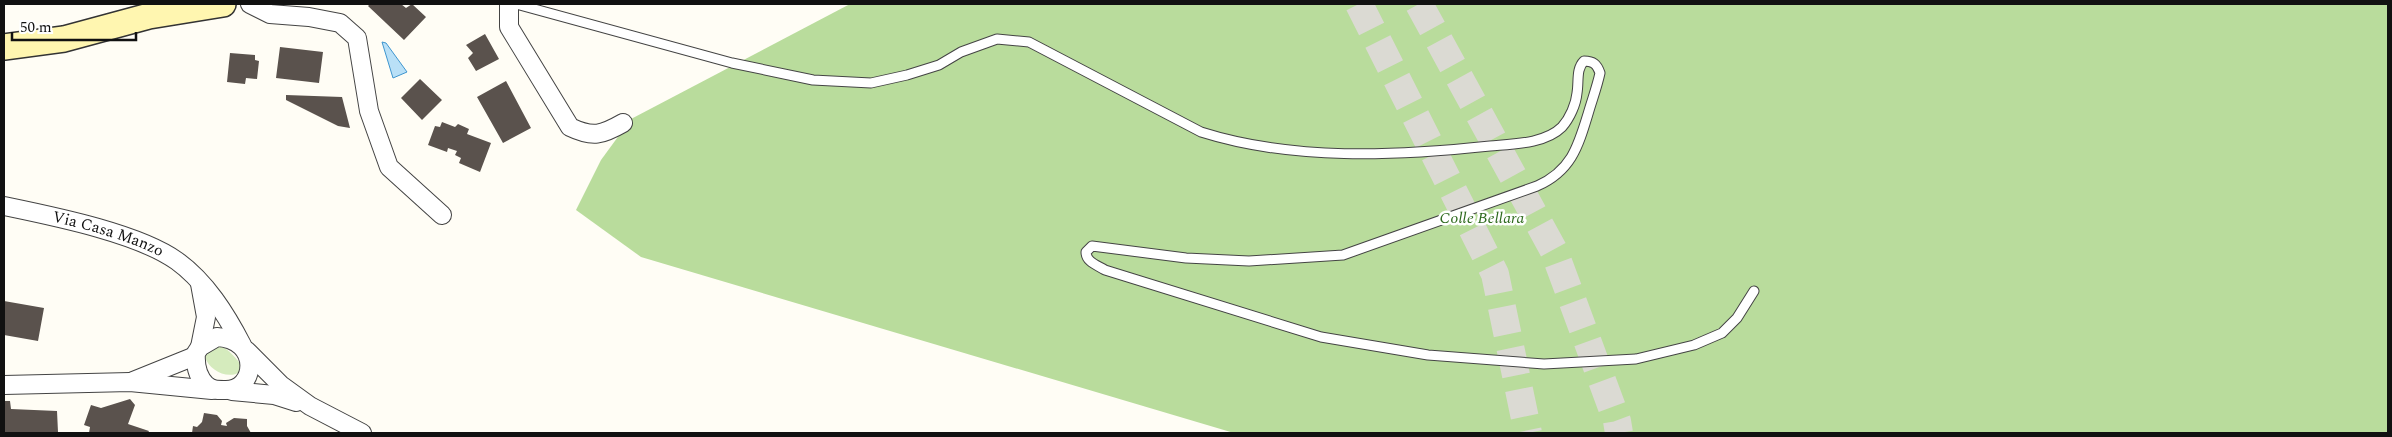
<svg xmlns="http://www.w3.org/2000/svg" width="2392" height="437" font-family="Spectral,serif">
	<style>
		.green { fill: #d5ebbd }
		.forest { fill: #b9dc9c }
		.water { fill: #b9e0f7; stroke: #3f96cf }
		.building { fill: #5a524d }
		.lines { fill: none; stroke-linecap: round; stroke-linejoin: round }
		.highway-tunnel { stroke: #dbdad3; stroke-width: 28; stroke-dasharray: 28 14; stroke-linecap: butt }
		.lane-casing { stroke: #444; stroke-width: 11 }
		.street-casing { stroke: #444; stroke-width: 20 }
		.secondary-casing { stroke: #333; stroke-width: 28 }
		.lane { stroke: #fff; stroke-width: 9 }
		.street { stroke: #fff; stroke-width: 18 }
		.secondary { stroke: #fff6b0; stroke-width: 25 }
		.labels { text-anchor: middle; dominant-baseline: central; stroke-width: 5; stroke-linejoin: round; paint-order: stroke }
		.park-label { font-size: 16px; font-style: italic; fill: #2f6b1f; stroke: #fff }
		.street-label { font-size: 16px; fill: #111; stroke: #fff }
	</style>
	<rect width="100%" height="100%" fill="#fffdf5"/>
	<path class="green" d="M219,345C228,349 237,358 242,367L240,372C227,380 209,370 205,357L208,350Z"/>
	<path class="forest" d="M850,4H2388V433H1234L641,257L576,210L601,160L631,119Z"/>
	<path class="water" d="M382,42L386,43L407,72L393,78Z"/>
	<path class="building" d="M370,4H401L406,8L412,4L426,17L404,40L368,6Z
		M485,34L499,59L476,71L468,58L473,53L466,45Z
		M280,47L323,52L319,83L276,78Z
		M230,53L255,55V60L259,61L257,79L246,78L245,84L227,82Z
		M420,79L442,100L422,120L401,98Z
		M506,81L531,128L503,143L477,97Z
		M286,95L342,97L350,128L338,126L286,100Z
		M442,122L455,127L458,124L469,129L467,134L491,143L480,172L459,163L461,158L455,155L457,151L448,148L447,152L428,145L435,126L440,127Z
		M4,301L44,308L38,341L4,335Z
		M130,399L135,405L128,424L149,431L148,433H89L90,427L84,425L91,405L101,408Z
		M4,401H10L11,409L57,411L58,432L5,433Z
		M204,413L217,415L222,421L221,425L227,426L226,423L234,418L247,419V426L251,433H192L193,426L197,427L202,422Z"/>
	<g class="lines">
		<path class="highway-tunnel" d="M1359,4L1495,274L1528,433
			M1419,4L1554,251L1617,421L1619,433"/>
		<defs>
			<path id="lane" d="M516,4L732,63L813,80L871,83L907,75L939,65L961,52L997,39L1029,42L1201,132C1293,161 1395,156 1490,146C1512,144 1545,144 1562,127C1570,118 1576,104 1577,93C1579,81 1576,69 1584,61C1593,61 1597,64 1600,73C1597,87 1592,100 1588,114C1578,147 1571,171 1537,186L1343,255L1249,261L1186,258L1092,246L1086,252C1086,262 1097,265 1105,270L1321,337L1428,355L1544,364L1636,359L1694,345L1722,333L1737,318L1754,291"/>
			<g id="street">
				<path d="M250,4L270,14L309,17L340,23L357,38L369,111L389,167L442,215"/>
				<path d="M509,4V27L570,127C593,138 602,135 623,123"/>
				<path id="s1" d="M4,206C52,216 138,233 177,261C206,282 226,314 242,345"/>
				<path d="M217,337C261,339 257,392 224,390C216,390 212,390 206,385C197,376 195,365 196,353L200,347Z"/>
				<path d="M200,347L206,317L200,284"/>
				<path d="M246,350L281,385L310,406L362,433"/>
				<path d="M133,381L195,356"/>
				<path d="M4,385L130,382L212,390"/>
				<path d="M232,391L274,395L296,402"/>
			</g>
			<path id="secondary" d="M4,47L64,39L149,16L223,4"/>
		</defs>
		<use href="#lane" class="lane-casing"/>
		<use href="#street" class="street-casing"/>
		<use href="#secondary" class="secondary-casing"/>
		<use href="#lane" class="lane"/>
		<use href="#street" class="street"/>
		<use href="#secondary" class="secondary"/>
	</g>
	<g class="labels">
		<g class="park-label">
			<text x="1482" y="218">Colle Bellara</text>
		</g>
		<g class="street-label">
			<text stroke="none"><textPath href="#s1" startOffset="108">Via Casa Manzo</textPath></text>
		</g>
	</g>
	<rect width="2392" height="437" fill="none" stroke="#111111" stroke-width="10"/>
	<path d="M12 32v8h124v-8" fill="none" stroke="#111111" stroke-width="2.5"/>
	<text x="20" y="32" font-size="15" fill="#111111" stroke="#ffffff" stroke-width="4" paint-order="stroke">50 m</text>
</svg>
